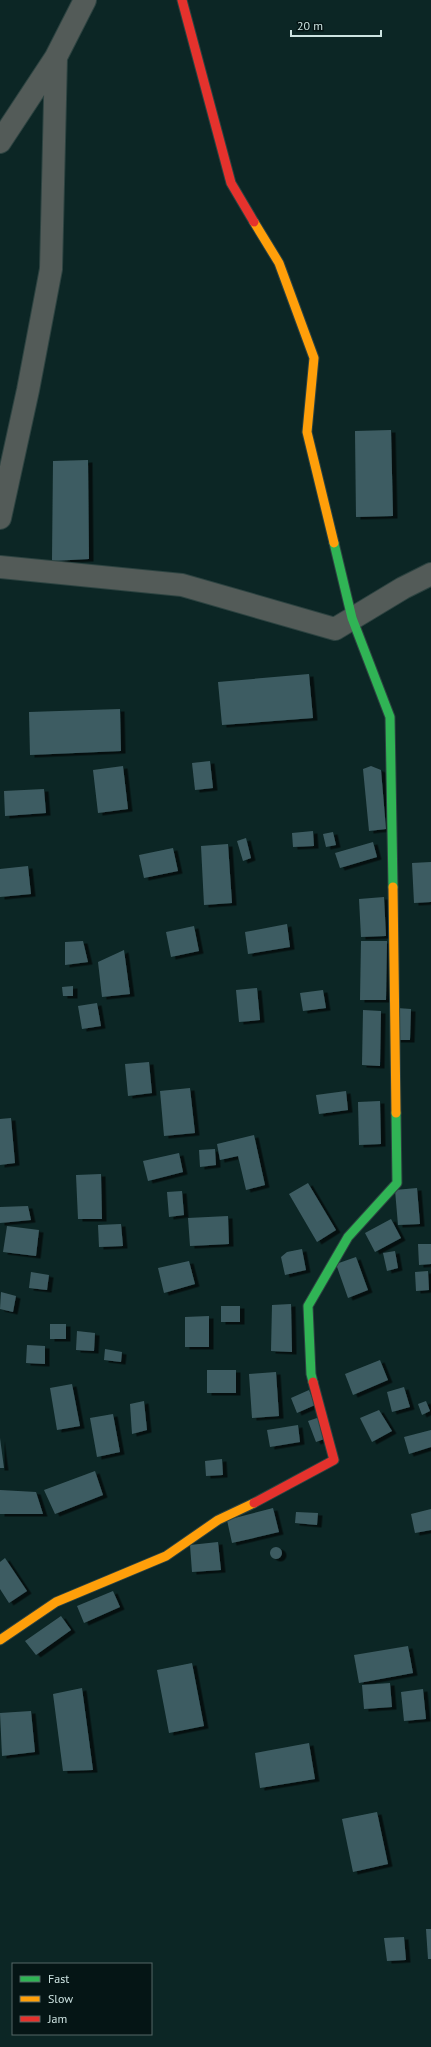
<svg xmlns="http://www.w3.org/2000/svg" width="431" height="2047" font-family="'PT Sans',sans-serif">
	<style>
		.building { fill: #3e5c62; filter: url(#shadow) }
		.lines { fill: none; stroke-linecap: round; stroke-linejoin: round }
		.street-casing { stroke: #2d4341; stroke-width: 24 }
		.fast-casing { stroke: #2d4341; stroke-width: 11 }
		.slow-casing { stroke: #2d4341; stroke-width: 11 }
		.jam-casing { stroke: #2d4341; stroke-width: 11 }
		.street { stroke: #535b58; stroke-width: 22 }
		.fast { stroke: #30b455; stroke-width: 9 }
		.slow { stroke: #ff9f0a; stroke-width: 9 }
		.jam { stroke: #e5322d; stroke-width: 9 }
	</style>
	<defs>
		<filter id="shadow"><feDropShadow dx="4.5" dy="2.5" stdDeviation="0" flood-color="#0009"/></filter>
	</defs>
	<rect width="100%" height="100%" fill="#0c2625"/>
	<path class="building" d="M391,430L393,516L356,517L355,431Z
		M88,460L89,559L52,561L53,461Z
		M309,674L313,718L222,725L218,682Z
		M120,709L121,751L30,755L29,712Z
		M210,761L213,788L195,790L192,763Z
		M123,766L128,809L98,813L93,770Z
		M371,766L381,770L386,829L369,831L363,769Z
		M44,789L46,813L5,816L4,791Z
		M313,831L314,846L293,847L292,833Z
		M333,832L336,845L326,847L323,834Z
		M246,838L251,858L243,861L237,841Z
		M373,842L377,857L340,868L335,853Z
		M228,844L232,903L204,905L201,846Z
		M173,848L178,871L144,878L139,855Z
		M431,862V902L414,903L412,863Z
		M28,866L31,894L0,897V869Z
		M384,897L386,936L361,937L359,899Z
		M287,924L290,947L248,954L245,932Z
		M194,926L199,951L171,957L166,932Z
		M83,941L88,962L65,965V942Z
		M361,941H387L386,1000H360Z
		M124,950L130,994L102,997L98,962Z
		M73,986V996H63L62,987Z
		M257,988L260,1020L239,1022L236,990Z
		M323,990L326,1008L303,1011L300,993Z
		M97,1003L101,1026L82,1029L78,1006Z
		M397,1008L411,1009L410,1040H396Z
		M363,1010L381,1011L380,1066L362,1065Z
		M149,1062L152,1093L128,1096L125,1064Z
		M190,1088L195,1133L164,1136L160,1091Z
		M346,1091L348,1110L319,1114L316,1095Z
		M380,1101L381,1144L359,1145L358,1102Z
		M11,1118L15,1163L0,1165V1119Z
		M254,1135L265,1185L246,1190L238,1156L220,1160L217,1144Z
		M215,1149L216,1165L200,1167L199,1150Z
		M179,1153L183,1172L148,1181L143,1161Z
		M101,1174L102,1219H78L76,1175Z
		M308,1183L336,1230L317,1242L289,1194Z
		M417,1188L420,1224L398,1225L395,1190Z
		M182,1191L184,1215L169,1217L167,1192Z
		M28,1206L31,1220L0,1223V1207Z
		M228,1216L229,1244L190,1246L188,1218Z
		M391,1219L401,1238L375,1252L365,1233Z
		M121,1224L123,1246L99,1247L98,1225Z
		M7,1226L39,1230L36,1256L3,1252Z
		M418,1244H431V1264L419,1265Z
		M302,1249L306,1270L285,1275L281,1257L287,1252Z
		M395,1251L398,1268L387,1271L383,1253Z
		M356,1257L368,1290L348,1298L336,1264Z
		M189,1261L195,1284L164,1293L158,1268Z
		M428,1271L429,1290L416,1291L415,1272Z
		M31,1272L49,1275L47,1290L29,1288Z
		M1,1292L16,1296L13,1312L0,1309Z
		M291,1304L292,1352L271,1351L272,1305Z
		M221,1306H240V1322H221Z
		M209,1316V1347H185V1317Z
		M50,1324H66V1339H50Z
		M77,1331L95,1333L94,1351L76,1350Z
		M27,1345L45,1346V1364L26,1363Z
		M105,1349L122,1352L121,1362L104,1360Z
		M380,1360L388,1380L353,1395L345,1374Z
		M207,1370H236V1393H207Z
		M276,1372L279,1416L252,1418L249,1374Z
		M72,1384L80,1426L57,1430L50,1388Z
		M404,1387L410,1407L392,1412L387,1392Z
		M309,1390L315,1405L297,1413L291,1398Z
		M144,1401L147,1430L132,1434L130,1404Z
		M426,1401L430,1411L422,1415L418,1404Z
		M379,1410L392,1431L372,1442L360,1418Z
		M113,1414L120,1452L97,1457L90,1418Z
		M320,1417L327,1438L316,1442L308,1421Z
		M298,1425L300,1442L270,1447L267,1430Z
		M431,1430V1447L409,1454L404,1437Z
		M0,1438L4,1468H0Z
		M222,1459L223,1475L206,1476L205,1461Z
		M95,1471L103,1495L55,1514L44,1490Z
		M0,1490L36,1492L43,1514H0Z
		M273,1508L279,1532L232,1543L227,1520Z
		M431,1509V1530L415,1533L411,1514Z
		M296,1512L318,1513L317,1525L295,1523Z
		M218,1542L221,1570L192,1572L190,1545Z
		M270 1553a6 6 0 1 1 12 0a6 6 0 1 1-12 0Z
		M5,1558L27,1591L9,1603L0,1589V1562Z
		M113,1591L120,1607L84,1623L77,1606Z
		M61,1616L71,1630L36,1655L25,1641Z
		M408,1646L413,1673L359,1683L354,1655Z
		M192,1663L204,1726L169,1733L157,1670Z
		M390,1683L392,1707L364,1709L362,1685Z
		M82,1688L93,1770L63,1771L53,1694Z
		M423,1689L426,1719L404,1721L401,1692Z
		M31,1711L35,1752L2,1756L0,1713Z
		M309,1743L315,1779L260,1788L255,1753Z
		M377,1812L388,1864L353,1872L342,1819Z
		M426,1929H431V1959H428Z
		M404,1937L406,1960L387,1961L384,1938Z"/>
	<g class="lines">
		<defs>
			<path id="street" d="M0,142L56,57L85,0
				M0,518L28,390L51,269L56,57
				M0,567L182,585L335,629L403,588L431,574"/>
			<path id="fast" d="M334,543L352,618L390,717L393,887
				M313,1382L311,1374L308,1306L348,1237L397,1183L396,1113"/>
			<path id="slow" d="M254,222L279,263L314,358L307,432L334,543
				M393,887L396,1113
				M0,1640L56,1602L166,1556L218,1520L254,1503"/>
			<path id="jam" d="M182,0L231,183L254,222
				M254,1503L334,1460L313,1382"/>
		</defs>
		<use href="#street" class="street-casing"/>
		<use href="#fast" class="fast-casing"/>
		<use href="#slow" class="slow-casing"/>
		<use href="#jam" class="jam-casing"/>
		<use href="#street" class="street"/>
		<use href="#fast" class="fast"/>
		<use href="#slow" class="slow"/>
		<use href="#jam" class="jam"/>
	</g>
	<rect x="12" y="1963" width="140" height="72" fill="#051515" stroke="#556767"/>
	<rect x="20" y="1976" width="20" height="6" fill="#30b455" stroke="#556767"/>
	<text x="48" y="1983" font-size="12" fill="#cde3e1">Fast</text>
	<rect x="20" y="1996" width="20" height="6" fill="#ff9f0a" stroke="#556767"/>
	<text x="48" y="2003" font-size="12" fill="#cde3e1">Slow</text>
	<rect x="20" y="2016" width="20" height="6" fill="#e5322d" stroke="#556767"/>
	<text x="48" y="2023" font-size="12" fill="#cde3e1">Jam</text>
	<path d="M291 30v6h90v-6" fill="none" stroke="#cde3e1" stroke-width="2"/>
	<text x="297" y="30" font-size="12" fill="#cde3e1" stroke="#051515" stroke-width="3" paint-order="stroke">20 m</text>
</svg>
